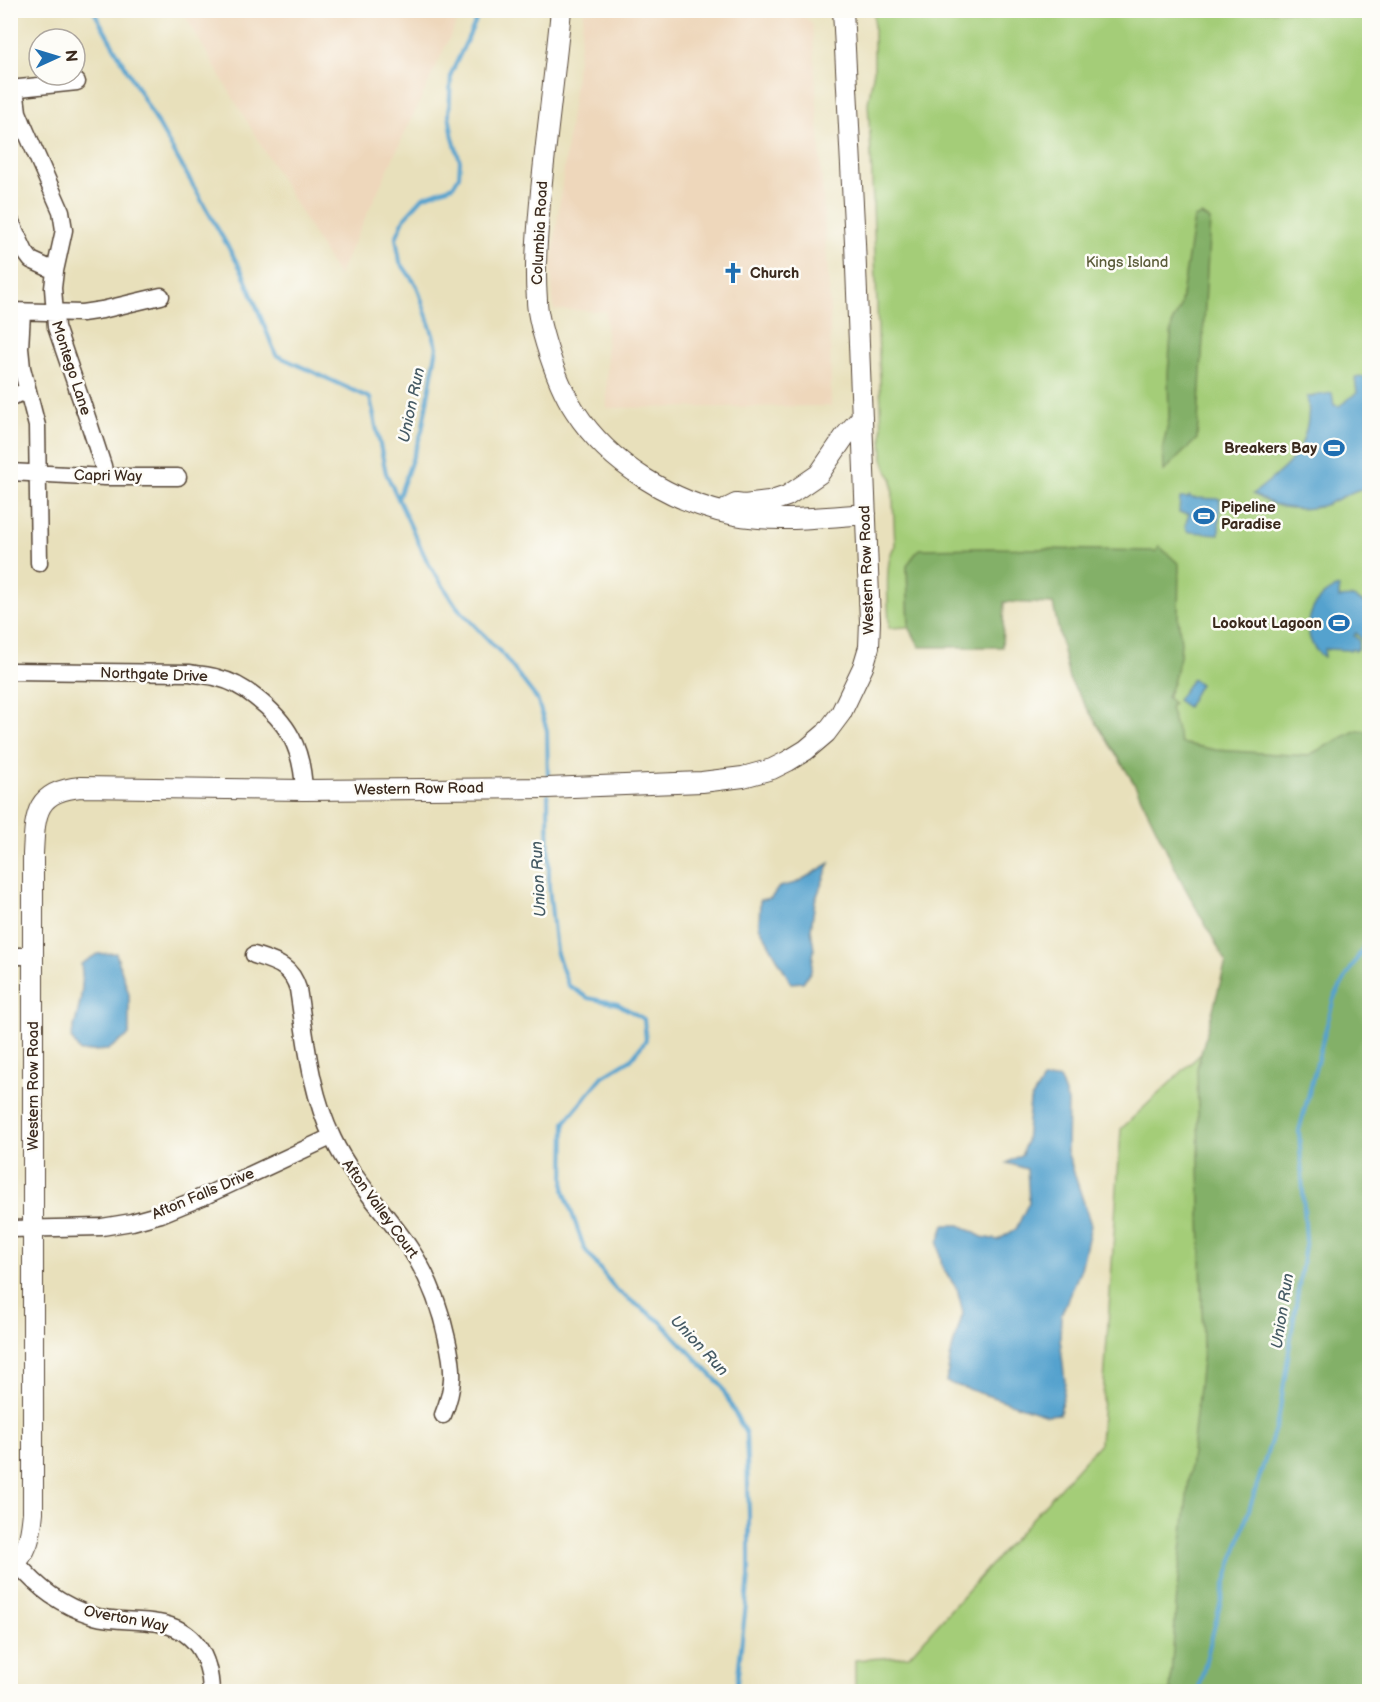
<svg xmlns="http://www.w3.org/2000/svg" width="1380" height="1702" font-family="'Balsamiq Sans',sans-serif">
	<style>
		.built { fill: #eed7bb }
		.green { fill: #a4cd78; stroke: #707c4b; stroke-width: 1.5 }
		.forest { fill: #83b068; stroke: #5f6d43; stroke-width: 1.5 }
		.water { fill: #55a2ce; stroke: #486676; stroke-width: 1.5 }
		.lines { fill: none; stroke-linecap: round; stroke-linejoin: round }
		.stream { stroke: #55a2ce; stroke-width: 4 }
		.minor-casing { stroke: #554536; stroke-width: 19 }
		.tertiary-casing { stroke: #554536; stroke-width: 22 }
		.minor { stroke: #fff; stroke-width: 16 }
		.tertiary { stroke: #fff; stroke-width: 20 }
		.labels { text-anchor: middle; dominant-baseline: central; stroke-width: 5; stroke-linejoin: round; paint-order: stroke }
		.street-label { font-size: 15px; fill: #3b2a1e; stroke: #fdfcf7 }
		.park-label { font-size: 15px; fill: #5a5b39; stroke: #fdfcf7 }
		.poi-label { font-size: 15px; font-weight: bold; fill: #3b2a1e; stroke: #fdfcf7; text-anchor: start }
		.water-label { font-size: 16px; font-style: italic; fill: #455a64; stroke: #fdfcf7 }
	</style>
	<rect width="100%" height="100%" fill="#fdfcf7"/>
	<filter id="ink" filterUnits="userSpaceOnUse"><feTurbulence type="fractalNoise" baseFrequency=".0167" numOctaves="2"/><feDisplacementMap in="SourceGraphic" scale="12" xChannelSelector="R" yChannelSelector="G"/><feConvolveMatrix kernelMatrix="1 2 1 2 8 2 1 2 1" color-interpolation-filters="sRGB"/></filter>
	<filter id="wash" filterUnits="userSpaceOnUse"><feTurbulence type="fractalNoise" baseFrequency=".008" numOctaves="4" result="noise"/><feDisplacementMap in="SourceGraphic" scale="24" xChannelSelector="R" yChannelSelector="G"/><feGaussianBlur stdDeviation="1.35" result="paint"/><feColorMatrix in="noise" values="0 0 0 0 0 0 0 0 0 0 0 0 0 0 0 0 0 1.4 0 .05"/><feComposite in="paint" operator="in"/></filter>
	<g filter="url(#wash)">
		<rect width="100%" height="100%" fill="#e8e0bb"/>
		<path class="built" d="M182,11H462L338,276Z
			M584,11H798L812,23L830,309L831,406L607,408L606,311L554,310L551,271Z"/>
		<path class="green" d="M874,11H1369V775L1129,774L1142,554L907,565L909,627L889,628C889,609 883,560 895,546L892,478L888,473L883,459L871,154L868,103L874,70Z
			M1369,895V1691L855,1692V1660L909,1656L1100,1443L1121,1129Z"/>
		<path class="forest" d="M1201,215L1210,220L1197,439L1164,471L1163,446L1169,419L1168,374L1172,323L1180,308L1194,218Z
			M1159,546L1179,564L1178,618L1181,642L1180,657L1173,683L1167,697L1173,703L1170,708L1181,743L1216,750L1307,756L1355,731H1369V1691H1170L1178,1579L1203,1351L1197,1068L1226,962L1183,884L1134,783L1069,679L1053,604L1004,602L1002,647H920L909,627L907,565L919,549L988,548L1157,551Z"/>
		<path class="water" d="M1369,376V488C1356,488 1346,496 1334,501C1308,514 1278,510 1253,494C1265,484 1278,475 1289,463C1304,447 1312,419 1307,397L1332,393L1334,405L1339,406L1357,393L1355,378Z
			M1189,496L1192,498L1220,499L1219,534L1191,532L1187,531L1185,526L1189,514L1179,513L1180,498H1188Z
			M1339,587V598L1353,597L1369,605V639L1363,641L1356,633L1354,636L1359,640L1358,648L1355,651L1353,649L1349,650L1325,649L1324,657C1296,639 1309,594 1339,587Z
			M1192,679L1200,684C1195,692 1192,699 1187,707L1177,700Z
			M830,863L815,901L811,929L814,950L811,971L803,982L791,983L759,926L760,900L771,898L779,887L796,883Z
			M116,953L129,994V1035L108,1050L80,1052L71,1038C78,1013 85,990 81,964L97,954Z
			M1059,1078L1068,1102L1067,1151L1091,1225L1081,1269L1061,1315L1060,1338L1065,1382L1060,1414L1047,1415L946,1382L951,1353L963,1313L957,1289L942,1267L938,1243L944,1225H960L982,1237L998,1240L1016,1229L1029,1202L1027,1169L1007,1163L1022,1154L1026,1141L1030,1101L1043,1080Z"/>
		<g class="lines">
			<path class="stream" d="M93,10L243,273L276,355L370,398L386,473L428,563L457,607L503,655L537,699L547,730L548,781
				M398,499L422,431L437,347L417,286L400,262L396,238L405,217L423,197L453,186L459,176L460,161L453,138L449,115L451,74L481,10
				M548,795L549,887L556,951L568,985L588,998L618,1004L644,1019L646,1040L631,1059L603,1076L565,1122L564,1190L584,1248L616,1290L660,1321L720,1384L746,1434L749,1514V1577L736,1692
				M1198,1692L1225,1585L1279,1416L1306,1239L1299,1131L1334,998L1370,936"/>
		</g>
	</g>
	<g filter="url(#ink)">
		<g class="lines">
			<defs>
				<path id="minor" d="M15,88L18,112L25,129L61,211L64,230L55,271L53,288L56,327L88,420L103,466L105,477
					M10,89L77,82
					M10,220L25,252L31,260L55,271
					M11,311L82,313L102,310L161,296
					M22,313L20,348L22,368L37,426L39,563
					M10,397L28,391
					M10,472L105,477H178
					M10,671L190,673C199,675 209,675 218,678C231,681 245,689 255,697C289,723 302,748 304,790
					M254,955C275,962 291,965 298,989C306,1040 310,1092 333,1139C352,1179 384,1210 409,1247C428,1275 440,1306 447,1339C454,1369 455,1386 443,1415
					M10,956H34
					M10,1229L102,1227L132,1222L161,1214L207,1195L331,1137
					M16,1562C39,1589 60,1605 94,1616C115,1622 137,1619 158,1623C195,1629 210,1656 211,1692"/>
				<path id="tertiary" d="M561,10C555,71 547,131 541,191C538,228 534,263 537,300C537,315 542,330 546,344C553,367 561,390 575,411C609,464 673,503 735,515C778,523 823,517 866,514
					M728,508L736,504L744,505L769,502L787,496L819,474L845,436L862,417
					M10,1567C29,1553 31,1534 33,1512V854C35,814 35,791 81,787L304,790L547,788L702,782L743,777L772,769L788,761L806,750L826,733L841,713L863,667L869,647L870,621L855,243L843,10"/>
			</defs>
			<use href="#minor" class="minor-casing"/>
			<use href="#tertiary" class="tertiary-casing"/>
			<use href="#minor" class="minor"/>
			<use href="#tertiary" class="tertiary"/>
		</g>
	</g>
	<defs>
		<symbol id="church-bare" viewBox="-9 -9 18 18"><path d="M-1.2-6h2.4v3.5h3.3v2.4h-3.3V6h-2.4V-.1h-3.3v-2.4h3.3Z" fill="#1f6fb2" stroke="#fdfcf7" stroke-width="2.5" paint-order="stroke"/></symbol>
		<symbol id="stadium-bare" viewBox="-9 -9 18 18"><path d="M0-5a6.5 5 0 1 0 0 10a6.5 5 0 1 0 0-10ZM-3.5-1.8h7v3.6h-7Z" fill="#1f6fb2" stroke="#fdfcf7" stroke-width="2.5" paint-order="stroke"/></symbol>
	</defs>
	<g fill-rule="evenodd">
		<use href="#church-bare" x="718" y="258" width="30" height="30"/>
		<use href="#stadium-bare" x="1319" y="433" width="30" height="30"/>
		<use href="#stadium-bare" x="1189" y="501" width="30" height="30"/>
		<use href="#stadium-bare" x="1324" y="608" width="30" height="30"/>
	</g>
	<g class="labels">
		<g class="street-label">
			<text transform="translate(540 233) rotate(-87)">Columbia Road</text>
			<text transform="translate(71 368) rotate(72)">Montego Lane</text>
			<text transform="translate(108 476) rotate(1)">Capri Way</text>
			<text transform="translate(867 570) rotate(-92)">Western Row Road</text>
			<text transform="translate(154 675) rotate(2)">Northgate Drive</text>
			<text transform="translate(419 789) rotate(-1)">Western Row Road</text>
			<text transform="translate(33 1086) rotate(-90)">Western Row Road</text>
			<text transform="translate(203 1194) rotate(-23)">Afton Falls Drive</text>
			<text transform="translate(380 1209) rotate(54)">Afton Valley Court</text>
			<text transform="translate(126 1619) rotate(11)">Overton Way</text>
		</g>
		<g class="park-label">
			<text x="1127" y="262">Kings Island</text>
		</g>
		<g class="poi-label">
			<text x="750" y="273">Church</text>
			<text x="1317" y="448" text-anchor="end">Breakers Bay</text>
			<text x="1221" y="507">Pipeline<tspan x="1221" dy="17">Paradise</tspan></text>
			<text x="1322" y="623" text-anchor="end">Lookout Lagoon</text>
		</g>
		<g class="water-label">
			<text transform="translate(412 405) rotate(-78)">Union Run</text>
			<text transform="translate(539 879) rotate(-93)">Union Run</text>
			<text transform="translate(1283 1311) rotate(-81)">Union Run</text>
			<text transform="translate(699 1346) rotate(47)">Union Run</text>
		</g>
	</g>
	<rect width="1380" height="1702" fill="none" stroke="#fdfcf7" stroke-width="36"/>
	<g transform="translate(57 57) rotate(86)"><circle r="28" fill="#fdfcf7" stroke="#afa8a0" stroke-width="1.5"/>
	<path d="M0-4.5L10 22L0 15L-10 22Z" fill="#1f6fb2"/>
	<text y="-9" font-size="16" font-weight="bold" text-anchor="middle" fill="#3b2a1e">N</text>
	</g>
</svg>
